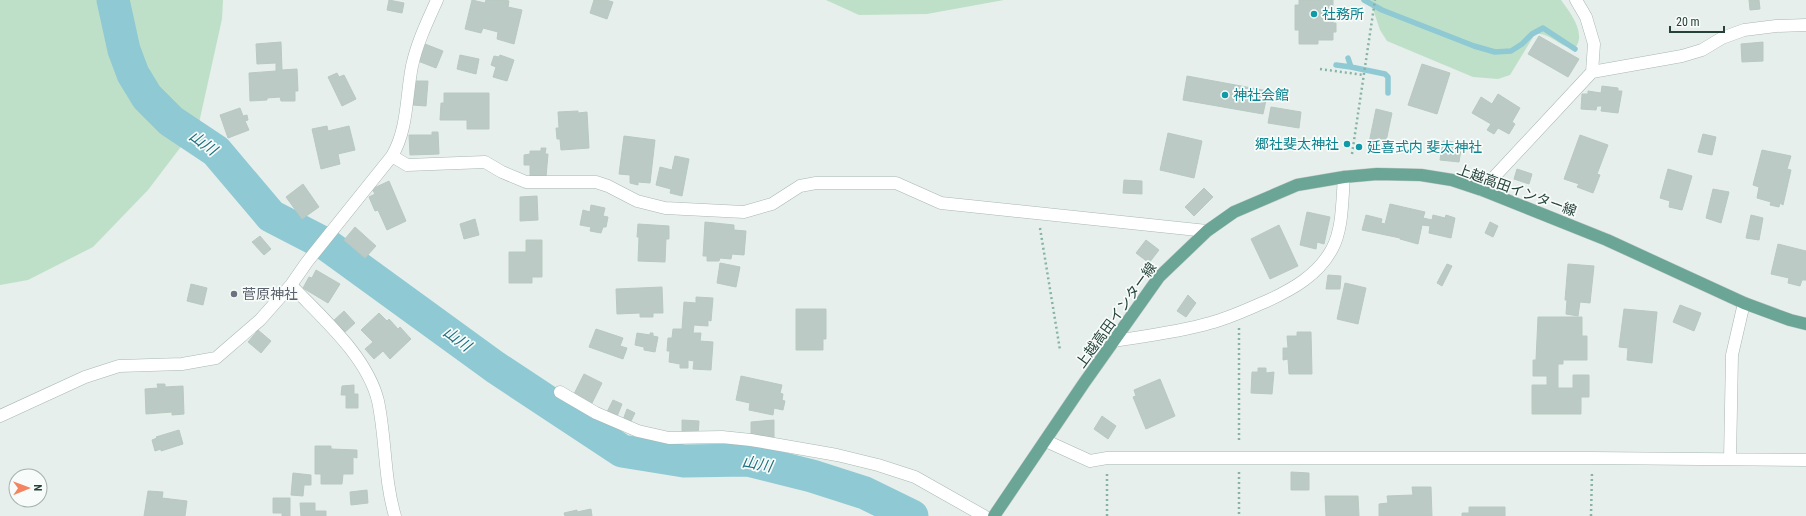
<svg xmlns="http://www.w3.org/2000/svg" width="1806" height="516" font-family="'Roboto Condensed','Noto Sans JP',sans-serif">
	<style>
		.green { fill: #bfe0c8 }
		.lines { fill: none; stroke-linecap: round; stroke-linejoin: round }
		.stream { stroke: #8ec9d4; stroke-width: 5.5 }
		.river { stroke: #8ec9d4; stroke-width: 33 }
		.building { fill: #bbcac4; stroke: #b8c9c2 }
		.minor-casing { stroke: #a8b8b2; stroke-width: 13 }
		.major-casing { stroke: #c2cac8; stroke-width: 13 }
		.path { stroke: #86b3a5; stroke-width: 2.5; stroke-dasharray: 2 3; stroke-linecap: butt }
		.minor { stroke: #fff; stroke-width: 12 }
		.major { stroke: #6aa596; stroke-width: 12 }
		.culture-dot { fill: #0f9aa8; stroke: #f7fbf9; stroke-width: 1.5 }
		.worship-dot { fill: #6b7280; stroke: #f7fbf9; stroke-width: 1.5 }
		.labels { text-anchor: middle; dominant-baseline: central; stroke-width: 3.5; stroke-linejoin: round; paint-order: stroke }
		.culture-label { font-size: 14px; fill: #0d838f; stroke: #f7fbf9; text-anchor: start }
		.street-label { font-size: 14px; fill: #24423a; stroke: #f7fbf9 }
		.worship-label { font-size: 14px; fill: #5b616d; stroke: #f7fbf9; text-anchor: start }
		.water-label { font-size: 15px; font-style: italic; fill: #1c6f80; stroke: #f7fbf9 }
	</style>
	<rect width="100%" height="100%" fill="#e6efeb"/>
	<path class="green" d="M0,0H223L222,19L199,123L148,190L93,247L28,280L0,285Z
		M826,0H1004L927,14L859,15Z
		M1370,0H1561C1570,12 1587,34 1575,48C1561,49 1550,32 1535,34L1510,75L1498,79L1473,77L1387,41L1380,30Z"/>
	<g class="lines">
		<path class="stream" d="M1364,0L1382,10L1474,46L1495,52L1511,51L1522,44L1532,34L1543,28L1575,49
			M1348,58L1351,67L1385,74L1388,77V93
			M1336,65L1351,67"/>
		<path class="river" d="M113,0L124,50L133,74L147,97L171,121L216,151L271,216L327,245L495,367L622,451L684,461L748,460L812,476L865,493L912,516"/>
	</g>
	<path class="building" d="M389,0L404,3L402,13L387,10Z
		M472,0L485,3L486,0H505L509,1L508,7L522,10L514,44L497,39L498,32L483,28L481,33L465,29Z
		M594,0H606L613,2L607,19L590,13Z
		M1299,0H1333V23H1336V32H1333V40H1318V44H1299V30H1295V5H1299Z
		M1749,0H1759L1760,9L1750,10Z
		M1539,36L1579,59L1568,77L1528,54Z
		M281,42L282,70L297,69L298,91H295V101H281L280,97L267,98V100L250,101L249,73L276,71V63L257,64L256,44Z
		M1763,42V61L1742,62L1741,44Z
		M425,44L443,51L436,68L418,61Z
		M460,55L479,59L476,74L457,69Z
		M500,55L514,60L507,81L493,77L496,67L491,65L494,56L499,57Z
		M1422,64L1450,73L1437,114L1408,105Z
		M337,73L339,77L344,75L356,99L342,106L328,77Z
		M1187,76L1268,91L1263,114L1183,100Z
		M412,81H428L426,106L413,105Z
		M1602,86L1618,88V91H1622L1618,113L1601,111L1602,106H1597L1596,110L1581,109L1582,94H1588V91L1601,93Z
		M444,93H489V129H467V120H440L441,103H444Z
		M1498,94L1520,108L1512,122L1515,124L1509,134L1498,128L1494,134L1487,130L1491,124L1472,113L1481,97L1492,104Z
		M1271,107L1301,112L1299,128L1268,123Z
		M240,108L243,116L247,115L248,120L245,121L249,130L228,138L220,115Z
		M1376,109L1392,113L1385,146L1369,143Z
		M578,111V113L587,112L589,148L561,150L560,139H557L556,128H559L558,112Z
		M327,126L328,131L349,126L355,150L338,154L340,164L321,169L312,129Z
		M432,132H438L439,154L410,155L409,135H432Z
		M1168,133L1202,141L1194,178L1160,170Z
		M1703,134L1716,137L1712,155L1698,152Z
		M1580,135L1608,145L1597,174L1600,175L1593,193L1577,187L1579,184L1564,179Z
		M624,136L655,140L650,183L638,182V185L630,183V175L619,174Z
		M1443,141L1462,143L1459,162L1440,160Z
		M541,148H546L545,154H548L546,177H530V165H524V155L530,154V151H541Z
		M1762,150L1791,156L1787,169L1791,170L1783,205L1780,203L1779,207L1770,205L1771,202L1757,198L1759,187L1753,185Z
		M675,156L689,159L682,196L670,193L671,189L656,185L660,167L672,170Z
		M1517,169L1532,174L1529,184L1514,179Z
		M1668,169L1692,176L1682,210L1669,207L1670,201L1660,198Z
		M1124,180L1142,181V194L1123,193Z
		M389,181L406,221L387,230L378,210L375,211L369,197L375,194L372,189Z
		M303,184L319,207L302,219L286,197Z
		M1204,188L1213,197L1194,216L1185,207Z
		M1713,189L1729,192L1721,223L1706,218Z
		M537,196L538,220L520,221V197Z
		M1390,204L1425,212L1423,218L1432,220L1433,215L1445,218L1446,215L1455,218L1451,238L1429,233L1430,226L1422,225L1418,244L1400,239V238L1362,230L1366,215L1382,219L1381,223L1385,224Z
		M591,205L605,208L603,216L608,217L606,227H603L601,233L590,231L591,227L580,225L583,210L590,212Z
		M1307,212L1330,217L1324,244L1317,242L1316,249L1300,245Z
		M1751,215L1763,218L1759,240L1746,238Z
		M475,219L479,235L464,239L460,224Z
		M705,222L734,225V230L746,231L744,255L732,254L731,259L720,258L719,261H707V256H703Z
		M1490,222L1498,226L1493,237L1485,233Z
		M638,224L669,226V239H666L665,262L638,261L639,237H637Z
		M1279,225L1298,266L1270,279L1251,239Z
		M355,227L376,246L365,258L344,240Z
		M260,236L271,249L264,255L252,242Z
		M526,240H542V277H532V283H509V252H526Z
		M1146,240L1159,250L1149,263L1136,253Z
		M1778,244L1806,251V280H1802L1800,286L1788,283L1789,278L1771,274Z
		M720,263L740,267L736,287L717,283Z
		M1447,264L1452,266L1442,286L1437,283Z
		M1568,264L1594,266L1590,303L1580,302L1578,316L1566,314L1567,300H1565Z
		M316,270L340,284L328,303L303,288L309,277L312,278Z
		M1328,275L1341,276L1340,289H1326Z
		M1345,283L1366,288L1358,324L1337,319Z
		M191,284L207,288L203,305L187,301Z
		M662,287L663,313H653V317H640V313L617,314L616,289Z
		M1188,295L1196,303L1186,317L1177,311Z
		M696,297L713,298L711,321L708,320V326L694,325L693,333H701L700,341L713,342L711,370L693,369L694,361L688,360V368H680V364L669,362L670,351H667L668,338H672L673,329H682L684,302L696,303Z
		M1680,305L1701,313L1694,331L1673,322Z
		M796,309H826V339H823V350H796Z
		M1624,309L1657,312L1652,363L1627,360L1628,348L1619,347Z
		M344,311L355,323L343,334L332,322Z
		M379,313L387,321L389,319L398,329L400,327L411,339L390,359L383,351L374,359L365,349L373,342L361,330Z
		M1538,317H1582V336H1587V360H1563V364H1558V388H1573V375H1589V397H1581V414H1532V385H1547V376H1533V360H1536Z
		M596,329L623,338L620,346L627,348L623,359L589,347Z
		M258,330L271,341L261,353L248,342Z
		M1297,332H1311L1312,374H1289L1288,359L1283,360V348H1288L1287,336H1297Z
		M637,333L650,335V333H653V336L658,337L655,352L644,350V347L635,345Z
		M1258,368H1266V373L1274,372L1272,394L1251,393L1252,372H1258Z
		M584,374L602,383L591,405L573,396Z
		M741,376L782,385L780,393L783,394L782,400L785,401L783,410L774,408L773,415L749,410L750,403L736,400Z
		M1160,379L1175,416L1146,429L1133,397L1136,396L1134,390Z
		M157,384H165V387L183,386L184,414L172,415V412L146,414L145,389L158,388Z
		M354,385V394H358V408H346V395H341L342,386Z
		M613,400L622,404L616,419L606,414Z
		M627,409L635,413L630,423L623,420Z
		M1102,416L1116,426L1108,439L1094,429Z
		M682,420L699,421L698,436L682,435Z
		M774,420V438H759V435H751V422Z
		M179,430L183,444L161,451V449L155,451L152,440L157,438L156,437Z
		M315,446H331V449L357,450V458L353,457V474H343L342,484H321V474H315Z
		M1291,472L1309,473V490H1291Z
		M293,473L311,475V485H304L303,496L291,495Z
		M1412,487H1431L1432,516H1379V504L1388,503L1387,496L1413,495Z
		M367,490L368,503L351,505L350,492Z
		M148,491L163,492L162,498L187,501L185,516H144Z
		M1325,496H1358L1359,516H1326Z
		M273,498H290V516H282V513H273Z
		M300,503H315V511H326V516H301Z
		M1469,507H1505V516H1462V513H1469Z
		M591,509L592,516H565L564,513L577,510V512Z"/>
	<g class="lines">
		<defs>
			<path id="minor" d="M1576,0L1586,17L1594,44L1592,72
				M392,156L407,165L485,162L502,172L526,182H596L608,186L637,201L665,208L744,212L772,204L800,186L816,183H896L941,203L1207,231
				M1482,190L1592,72L1682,56L1702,50L1722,38L1744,30L1776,26L1806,25
				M291,285C322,318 367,356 378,401C386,439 384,479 395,516
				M1114,341C1146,336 1179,332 1210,323C1230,318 1248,309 1267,301C1293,289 1318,275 1332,249C1343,229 1342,200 1344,177
				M560,392L596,413L638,431L669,438L722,437L751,440L837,455L878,465L915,477L984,516
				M0,416L85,377L119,366L182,364L216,358L260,320L291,285L307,262L392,156C408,129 406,96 412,66C417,43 427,22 437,0
				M1046,441L1090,461L1107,458H1592L1806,460
				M1730,459L1732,355L1744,303"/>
			<path id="major" d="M994,516L1084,383L1159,277L1207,231L1234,212L1297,185L1344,177L1377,174L1421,175L1452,180L1482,190L1607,240L1744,303L1790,320L1806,324"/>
		</defs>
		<use href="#minor" class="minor-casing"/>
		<use href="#major" class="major-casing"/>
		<path class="path" d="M1320,69L1364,75
			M1352,154L1375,0
			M1040,228L1060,350
			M1239,328V443
			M1239,472V516
			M1107,516V473
			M1591,516L1592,472"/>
		<use href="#minor" class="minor"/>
		<use href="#major" class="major"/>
	</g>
	<g class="culture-dot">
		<circle cx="1314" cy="14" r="4"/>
		<circle cx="1225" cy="95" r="4"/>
		<circle cx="1347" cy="144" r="4"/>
		<circle cx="1359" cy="147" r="4"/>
	</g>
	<circle class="worship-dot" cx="234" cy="294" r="4"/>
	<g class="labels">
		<g class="culture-label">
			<text x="1322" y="14">社務所</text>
			<text x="1233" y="95">神社会館</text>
			<text x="1339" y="144" text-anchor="end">郷社斐太神社</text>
			<text x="1367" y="147">延喜式内 斐太神社</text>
		</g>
		<g class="street-label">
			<text transform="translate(1517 190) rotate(20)">上越高田インター線</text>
			<text transform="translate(1116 315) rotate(-54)">上越高田インター線</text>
		</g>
		<g class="worship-label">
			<text x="242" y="294">菅原神社</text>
		</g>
		<g class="water-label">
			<text transform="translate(203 143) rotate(36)">山川</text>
			<text transform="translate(457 339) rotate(36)">山川</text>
			<text transform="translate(757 464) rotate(10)">山川</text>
		</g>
	</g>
	<g transform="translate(28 488) rotate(89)"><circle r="19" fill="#f7fbf9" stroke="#a3b1ad"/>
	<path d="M0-3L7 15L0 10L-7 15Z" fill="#f4845f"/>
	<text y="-6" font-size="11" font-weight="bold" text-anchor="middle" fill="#24423a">N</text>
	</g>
	<path d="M1670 26v6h54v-6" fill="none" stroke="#24423a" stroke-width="2"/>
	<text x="1676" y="26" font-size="12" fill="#24423a" stroke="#f7fbf9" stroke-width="3" paint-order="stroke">20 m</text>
</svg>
